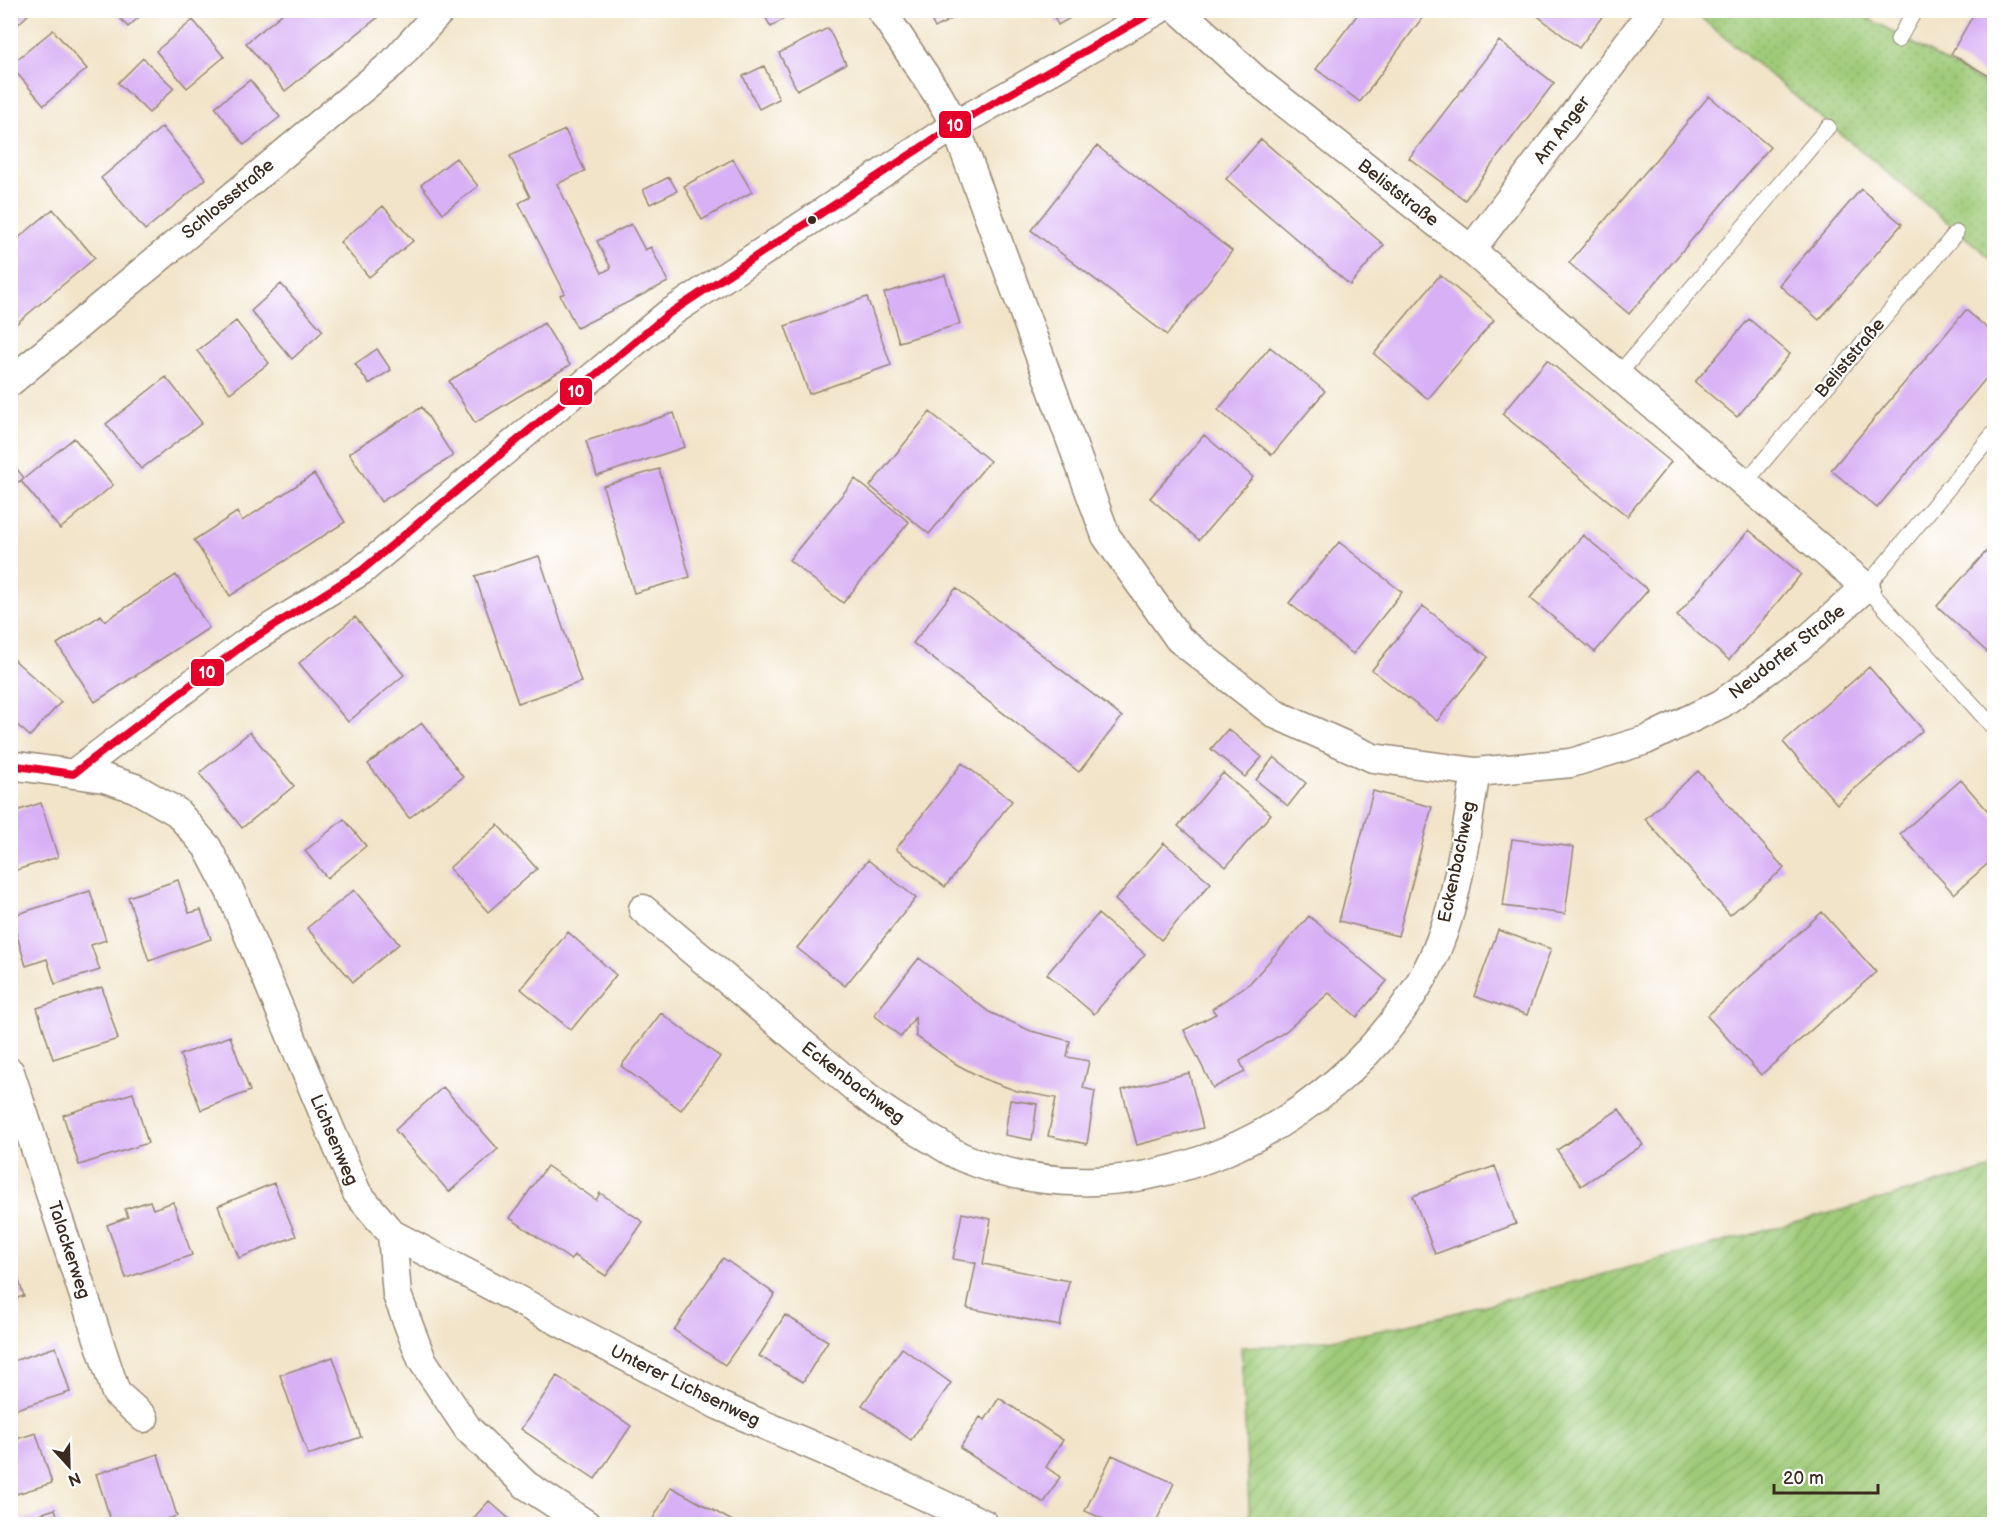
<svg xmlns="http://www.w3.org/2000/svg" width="2005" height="1535" font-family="'Balsamiq Sans',sans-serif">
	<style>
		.grass { fill: url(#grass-dots); stroke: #6d7a4c; stroke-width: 1.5 }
		.garden { fill: url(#garden-furrows); stroke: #6d7a4c; stroke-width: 1.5 }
		.building { fill: #d8b0f5 }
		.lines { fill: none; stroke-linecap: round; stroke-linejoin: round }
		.service-casing { stroke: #968774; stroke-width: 17 }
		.minor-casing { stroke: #968774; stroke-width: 31 }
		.service { stroke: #fff; stroke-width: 15 }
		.minor { stroke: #fff; stroke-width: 28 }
		.bus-1-casing { stroke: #fff; stroke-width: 12 }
		.bus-1 { stroke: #e4002b; stroke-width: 8 }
		.bus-dot { fill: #3b2a1e; stroke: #fff; stroke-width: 2 }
		.labels { text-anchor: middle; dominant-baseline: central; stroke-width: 4.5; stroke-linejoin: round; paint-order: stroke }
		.street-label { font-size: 18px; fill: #3b2a1e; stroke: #fff }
		.line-badge { stroke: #fff; stroke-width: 2 }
		.badge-label { font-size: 16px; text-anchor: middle; font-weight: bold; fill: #fff }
	</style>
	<defs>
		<pattern id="grass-dots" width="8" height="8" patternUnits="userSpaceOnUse" patternTransform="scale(1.5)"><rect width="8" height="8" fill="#9fcb79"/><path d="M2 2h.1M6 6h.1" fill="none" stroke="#8aae68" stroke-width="1.8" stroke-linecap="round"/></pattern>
		<pattern id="garden-furrows" width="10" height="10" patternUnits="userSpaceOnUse" patternTransform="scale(1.5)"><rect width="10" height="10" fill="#9fcb79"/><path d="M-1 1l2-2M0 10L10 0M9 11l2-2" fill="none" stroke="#8aae68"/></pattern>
	</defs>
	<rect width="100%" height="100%" fill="#fff"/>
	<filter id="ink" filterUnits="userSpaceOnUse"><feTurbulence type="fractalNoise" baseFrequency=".0167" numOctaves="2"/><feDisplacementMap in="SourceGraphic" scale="12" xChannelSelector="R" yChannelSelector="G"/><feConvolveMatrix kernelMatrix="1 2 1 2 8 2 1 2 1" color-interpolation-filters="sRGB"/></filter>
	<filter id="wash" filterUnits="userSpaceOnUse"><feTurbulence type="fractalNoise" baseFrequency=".008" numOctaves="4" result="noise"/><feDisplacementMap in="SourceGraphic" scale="24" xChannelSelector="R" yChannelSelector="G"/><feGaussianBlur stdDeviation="1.35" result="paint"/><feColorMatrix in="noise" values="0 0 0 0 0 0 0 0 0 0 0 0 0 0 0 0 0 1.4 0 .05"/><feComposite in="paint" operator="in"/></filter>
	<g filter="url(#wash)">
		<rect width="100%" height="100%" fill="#f2e4c9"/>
		<path class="grass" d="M1707,11H1856L1994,89V261L1701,18Z"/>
		<path class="garden" d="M1994,1168V1524H1250L1241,1347C1341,1346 1447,1315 1543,1290C1694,1251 1844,1209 1994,1168Z"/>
		<g id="blocks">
			<path class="building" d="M10,10H33L10,32Z
				M113,10H147L128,27Z
				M287,10H371L377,18L285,91L246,43Z
				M761,10H798L771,27Z
				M926,10H968L935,28Z
				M1051,10H1084L1058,25Z
				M1361,10H1428L1360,102L1316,69Z
				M1530,10H1607L1579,48Z
				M1976,10H1994V79L1951,54Z
				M193,20L224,57L187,88L156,51Z
				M828,28L846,64L797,90L779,53Z
				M53,30L87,69L44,105L10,65Z
				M1499,41L1554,83L1465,200L1409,158Z
				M143,58L174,88L149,113L118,83Z
				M764,66L779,99L759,109L743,76Z
				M250,80L280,117L244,145L215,107Z
				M1709,96L1770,147L1629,314L1569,263Z
				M162,127L206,179L145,230L101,178Z
				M565,130L585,171L557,184L602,273L611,268L597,241L631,224L645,250L651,247L668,282L577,328L560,295L565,293L519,203L530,197L510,156Z
				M1261,139L1384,245L1350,285L1226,179Z
				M1097,146L1232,251L1167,335L1031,230Z
				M456,158L478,186L443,213L421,185Z
				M733,159L752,192L702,220L684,186Z
				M669,177L677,191L650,204L643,190Z
				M1861,189L1902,224L1819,320L1779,285Z
				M383,206L413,241L369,277L340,242Z
				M53,209L95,258L10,329V245Z
				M945,275L960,324L899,342L884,293Z
				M1440,275L1494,320L1428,399L1374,354Z
				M281,284L323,331L292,359L251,311Z
				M867,297L891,365L809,394L785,326Z
				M1966,310L1994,334V369L1877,508L1831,470Z
				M1749,319L1790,354L1737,417L1695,382Z
				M236,321L269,363L230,393L197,351Z
				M544,323L570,365L475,423L449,381Z
				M1270,347L1325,391L1272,455L1218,410Z
				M377,349L391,370L369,384L355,364Z
				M1547,360L1671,462L1627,516L1502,414Z
				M166,377L202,423L141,469L106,424Z
				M422,407L453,456L381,502L349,453Z
				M930,412L990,461L929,534L870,486Z
				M674,413L685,447L597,476L586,441Z
				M1204,435L1253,477L1199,540L1150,498Z
				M74,438L113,485L60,529L21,481Z
				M10,460L24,478L10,488Z
				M659,469L690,577L634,593L603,486Z
				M314,474L345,522L230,596L194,540L237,512L242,521Z
				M855,479L909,522L843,603L789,560Z
				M1749,530L1801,574L1729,660L1677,616Z
				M1583,535L1648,590L1595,652L1530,598Z
				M1339,542L1402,592L1353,654L1289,603Z
				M1994,543V646L1988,653L1937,606Z
				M539,556L581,682L518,703L475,576Z
				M176,575L209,628L95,702L57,644L101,615L105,621Z
				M956,588L1122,717L1079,772L913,643Z
				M1423,606L1488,657L1437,721L1372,670Z
				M355,617L404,675L348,722L299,663Z
				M10,656L61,702L30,736L10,719Z
				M1869,667L1923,730L1837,804L1783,742Z
				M422,723L463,777L409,818L368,764Z
				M1228,729L1262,757L1245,777L1211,749Z
				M250,732L294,786L242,828L199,773Z
				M1274,757L1306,783L1288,806L1256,780Z
				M962,763L1012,801L945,887L896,849Z
				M1698,771L1784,868L1730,915L1645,819Z
				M1223,773L1271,814L1226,867L1178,826Z
				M1961,780L1994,818V858L1954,894L1900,834Z
				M1373,791L1432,807L1398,936L1339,921Z
				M41,803L58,857L10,872V813Z
				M344,819L366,846L327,878L305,851Z
				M498,825L537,869L488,912L449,868Z
				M1512,839L1574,847L1565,914L1503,906Z
				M1164,843L1211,883L1161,940L1115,900Z
				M868,860L916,898L845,986L797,948Z
				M178,880L189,913L201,910L211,939L149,961L128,897Z
				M354,890L399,944L353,982L307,928Z
				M90,891L106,940L91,945L100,970L55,984L47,959L26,966L11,916Z
				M1822,912L1876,972L1761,1075L1707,1016Z
				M1098,914L1145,954L1094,1014L1047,974Z
				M1309,916L1387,981L1357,1017L1329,993L1286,1031L1240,1061L1245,1072L1213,1088L1184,1030L1216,1014L1212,1009L1250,983Z
				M1498,930L1551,949L1527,1015L1474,996Z
				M568,932L616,975L571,1030L521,989Z
				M919,958L989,1012L1031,1031L1070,1041L1067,1057L1089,1061L1083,1088L1095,1091L1087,1144L1048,1136L1056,1098L1017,1091L984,1079L956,1064L916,1036L915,1017L901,1037L874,1015Z
				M102,987L118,1039L53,1059L37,1008Z
				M661,1013L720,1057L681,1110L621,1066Z
				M230,1036L250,1091L201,1110L180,1055Z
				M1189,1073L1203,1128L1137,1145L1122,1090Z
				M443,1087L498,1149L449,1192L395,1130Z
				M133,1093L148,1143L79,1165L63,1115Z
				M1010,1100L1037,1104L1032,1140L1005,1135Z
				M1619,1109L1643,1145L1581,1186L1557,1150Z
				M547,1166L596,1200L600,1193L643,1222L606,1276L574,1255L571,1260L510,1218Z
				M1495,1166L1516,1224L1435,1254L1413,1196Z
				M274,1183L296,1236L239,1258L218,1206Z
				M150,1201L153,1209L173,1202L192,1255L126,1278L107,1225L128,1217L125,1209Z
				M962,1213L991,1219L983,1264L1069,1281L1060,1326L967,1308L976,1263L953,1259Z
				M10,1254L24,1296L10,1300Z
				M723,1258L775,1294L725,1365L674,1330Z
				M785,1315L828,1341L803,1382L759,1356Z
				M56,1347L70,1392L10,1411V1362Z
				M902,1348L951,1383L911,1440L862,1405Z
				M333,1357L361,1437L308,1455L280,1375Z
				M557,1376L631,1426L595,1479L521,1429Z
				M999,1398L1063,1440L1046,1467L1060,1477L1044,1503L960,1448L980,1417L985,1420Z
				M36,1433L52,1483L10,1496V1441Z
				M158,1454L177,1516L151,1524H112L96,1474Z
				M1112,1455L1174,1483L1155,1524H1114L1085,1511Z
				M671,1487L736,1523L735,1524H650Z
				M489,1501L515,1524H468Z
				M55,1509L60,1524H10Z"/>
		</g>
	</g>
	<g filter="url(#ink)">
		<use href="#blocks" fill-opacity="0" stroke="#968774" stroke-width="1.5"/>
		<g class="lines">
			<defs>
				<path id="service" d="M1898,40L1915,10
					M1618,375L1828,127
					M1994,433L1866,587L1994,728
					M1745,483L1956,233"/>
				<path id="minor" d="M881,10L940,98L955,125L1106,536L1179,639L1275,714L1373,758L1476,772L1571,763L1646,740L1721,704L1798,648L1866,587L1471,250L1256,80L1179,10
					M1471,250L1653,10
					M10,382L394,62L441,10
					M10,765L104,778L135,788L177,812L207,847L230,891L357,1193L392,1234L397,1295L422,1360L468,1429L526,1485L586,1524
					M73,774L246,643L361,571L667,315L955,125L1158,10
					M643,909C703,959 762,1010 821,1059C841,1075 859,1093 880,1107C895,1118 913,1128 929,1138C940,1144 952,1153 964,1158C1135,1228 1334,1131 1422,979C1458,918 1464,840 1476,772
					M10,1072L116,1393L144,1418
					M392,1234L720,1406L867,1469L984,1524"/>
			</defs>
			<use href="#service" class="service-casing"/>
			<use href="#minor" class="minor-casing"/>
			<use href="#service" class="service"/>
			<use href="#minor" class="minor"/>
			<defs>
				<path id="bus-1" d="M10,765L73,774L246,643L361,571L667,315L955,125L1157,10"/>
			</defs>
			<use href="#bus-1" class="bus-1-casing"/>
			<use href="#bus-1" class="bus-1"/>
		</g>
	</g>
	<circle class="bus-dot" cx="812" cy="220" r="5"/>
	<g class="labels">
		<g class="street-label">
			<text transform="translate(1562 130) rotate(-53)">Am Anger</text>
			<text transform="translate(1398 193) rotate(38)">Beliststraße</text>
			<text transform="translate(228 199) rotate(-40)">Schlossstraße</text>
			<text transform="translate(1850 358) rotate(-50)">Beliststraße</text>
			<text transform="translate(1787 652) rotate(-38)">Neudorfer Straße</text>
			<text transform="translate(1457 862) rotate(-78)">Eckenbachweg</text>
			<text transform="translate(853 1083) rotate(37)">Eckenbachweg</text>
			<text transform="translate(334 1140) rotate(67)">Lichsenweg</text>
			<text transform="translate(69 1250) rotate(72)">Talackerweg</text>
			<text transform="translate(685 1386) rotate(26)">Unterer Lichsenweg</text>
		</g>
	</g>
	<g class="line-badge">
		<rect x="938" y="110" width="34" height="29" rx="6" fill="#e4002b"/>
		<rect x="559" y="377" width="34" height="29" rx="6" fill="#e4002b"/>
		<rect x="190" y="658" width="35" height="29" rx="6" fill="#e4002b"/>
	</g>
	<g class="badge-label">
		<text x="955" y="131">10</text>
		<text x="576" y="397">10</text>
		<text x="207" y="678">10</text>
	</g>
	<rect width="2005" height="1535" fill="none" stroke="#fff" stroke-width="36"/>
	<g transform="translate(69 1466) rotate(158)" stroke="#ffffff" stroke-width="4.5" paint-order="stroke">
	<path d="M0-4.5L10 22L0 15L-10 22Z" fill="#3b2a1e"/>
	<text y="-9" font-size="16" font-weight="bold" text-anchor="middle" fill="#3b2a1e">N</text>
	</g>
	<path d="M1774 1484v9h104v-9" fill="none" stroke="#3b2a1e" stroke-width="3"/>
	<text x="1783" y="1484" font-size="18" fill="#3b2a1e" stroke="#ffffff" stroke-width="4.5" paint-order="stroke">20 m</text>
</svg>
